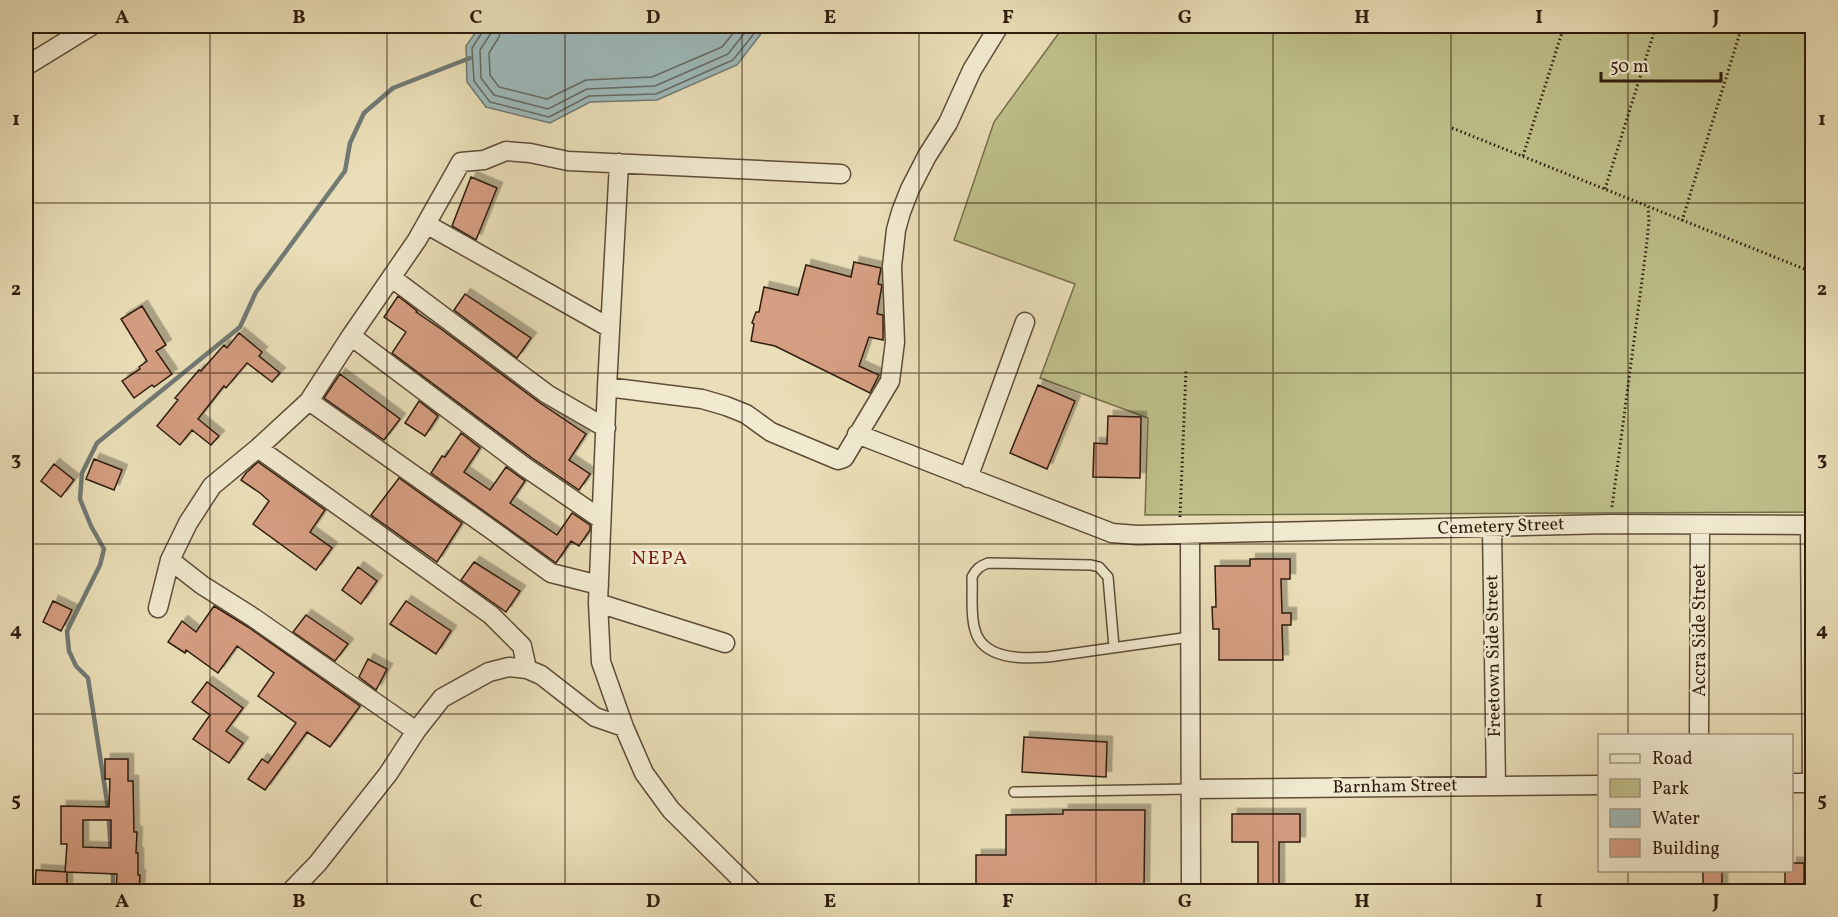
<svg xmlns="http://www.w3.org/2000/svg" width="1838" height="917" font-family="Vollkorn,serif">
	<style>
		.green { fill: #bebf89; stroke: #766e4b; stroke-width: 1.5 }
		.water { fill: #9db9ba; stroke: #717a75; stroke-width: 1.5 }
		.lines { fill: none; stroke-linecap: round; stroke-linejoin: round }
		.shore { stroke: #666a64; stroke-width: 1.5 }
		.stream { stroke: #717a75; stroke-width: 4.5 }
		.building { fill: #d59d81; stroke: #2f1c0d; stroke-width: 1.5; fill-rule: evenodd; filter: url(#shadow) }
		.service-casing { stroke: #5e4c38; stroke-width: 12 }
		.minor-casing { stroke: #5e4c38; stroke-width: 21 }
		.path { stroke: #2f1c0d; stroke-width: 3; stroke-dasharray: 1.5 3; stroke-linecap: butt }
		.service { stroke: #f1ead0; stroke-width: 9 }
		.minor { stroke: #f1ead0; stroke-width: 18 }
		.grid { fill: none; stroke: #2f1c0d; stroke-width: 1.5; stroke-opacity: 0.55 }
		.labels { text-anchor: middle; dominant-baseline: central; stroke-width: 5; stroke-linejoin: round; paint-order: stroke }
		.street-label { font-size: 18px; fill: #2f1c0d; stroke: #f1ead0 }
		.neighbourhood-label { font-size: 20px; letter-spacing: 1.5px; fill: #7a1f14; stroke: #f1ead0 }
		.neatline { fill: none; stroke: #2f1c0d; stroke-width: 2 }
		.grid-label { font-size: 20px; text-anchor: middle; font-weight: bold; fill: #2f1c0d }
	</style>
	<defs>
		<filter id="shadow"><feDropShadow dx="5.5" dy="-5.5" stdDeviation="0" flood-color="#0004"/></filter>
	</defs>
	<rect width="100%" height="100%" fill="#e9deb7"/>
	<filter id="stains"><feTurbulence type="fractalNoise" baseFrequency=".00333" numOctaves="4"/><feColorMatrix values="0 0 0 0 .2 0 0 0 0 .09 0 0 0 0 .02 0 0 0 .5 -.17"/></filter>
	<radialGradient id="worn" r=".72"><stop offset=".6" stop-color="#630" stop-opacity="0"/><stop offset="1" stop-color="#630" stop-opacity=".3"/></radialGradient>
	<path class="green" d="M1064,26H1812V512L1145,515L1148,418L1040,378L1075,284L954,240L994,122Z"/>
	<path class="water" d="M480,26H767L737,65L657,100L590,102L550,123L486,107L467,82L466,46Z"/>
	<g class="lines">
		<path class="shore" d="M484,26L483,31L472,48L474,81L490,102L549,117L589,96L656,94L733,60L760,26
			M492,26L491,33L480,50L481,78L494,95L548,109L587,89L655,86L728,54L750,26
			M501,26L499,37L489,53L490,75L499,87L547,99L586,80L652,77L722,47L739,26"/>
		<path class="stream" d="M111,853L108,808L88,678L76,666L69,651L67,631L100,565L104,549L91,526L80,499L82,473L97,443L240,327L256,292L345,171L350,143L364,113L393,88L470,58
			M113,870V892"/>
	</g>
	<path class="building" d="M471,177L497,188L476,240L452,226Z
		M854,262L881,268L878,284L882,285L877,314L883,315V340L869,337L859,366L879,375L870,393L775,346L751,341L754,324L752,323L756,312H759L764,287L798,295L806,265L851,277Z
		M465,294L531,338L517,358L454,310Z
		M398,296L417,311L416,312L441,329L540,403L586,434L569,460L590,474L579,490L532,458L392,353L406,332L384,317Z
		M142,306L166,345L156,351L172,374L154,387L152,385L134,398L122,381L140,369L139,367L147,361L121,319Z
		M239,333L262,352L259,356L280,373L272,382L247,363L226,388L224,386L198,419L219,436L211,445L192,430L180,445L157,426L178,400L175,398L199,370L201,371L224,345L227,348Z
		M340,374L400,419L384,440L324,398Z
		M1038,385L1075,401L1047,469L1010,453Z
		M419,401L438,416L425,436L405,423Z
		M1108,416L1141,417L1140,478L1093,477L1094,443L1107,444Z
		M461,433L480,448L464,472L490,490L506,467L525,481L510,503L557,535L572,513L590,525V530L579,546L571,541L556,563L431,473L442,456L445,457Z
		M94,459L122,470L114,490L86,479Z
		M258,462L325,510L310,532L332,548L316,570L253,524L269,501L260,493L241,480L246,473Z
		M54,464L74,480L61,497L41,481Z
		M399,478L462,523L437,562L371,515Z
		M1250,559H1290V579H1281L1282,613H1291V625H1282L1283,660H1219V629H1213L1212,607H1216L1215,566H1250Z
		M474,562L520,591L506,612L461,580Z
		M358,567L377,581L361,604L342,590Z
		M53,601L72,610L61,631L43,622Z
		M406,601L451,631L436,654L390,624Z
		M214,606L248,627L360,706L330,747L307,732L265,790L248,779L262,759L268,763L296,723L258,696L274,673L237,646L218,673L186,650L185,653L168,642L182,621L196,632Z
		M306,615L348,644L335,661L293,632Z
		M368,659L387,669L376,690L359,677Z
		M207,682L243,708L226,731L243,743L229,763L193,739L210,715L192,702Z
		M1024,737L1107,742L1106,777L1022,772Z
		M105,759H128V781H133L134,832H137L136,853H138V875H140L139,891H116L117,874L65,872L67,844H61V806L109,807L110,779H105ZM83,820H111V848L83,847Z
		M1063,810H1145L1144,887L976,888V855H1006V815L1063,814Z
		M1232,814H1300V842H1279V891H1258V842H1232Z
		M1791,863H1804V891H1785V870H1791Z
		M36,870L67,872V891H35Z
		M1703,870H1722V891H1703Z"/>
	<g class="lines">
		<defs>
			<path id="service" d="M1114,647L1108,577L1099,567L1091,565L988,563C980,566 976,569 972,577C973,594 970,614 975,630C983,660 1023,659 1048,657L1190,637
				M1014,792L1190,789"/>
			<path id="minor" d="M26,66L91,26
				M619,163L607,387L598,603L601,662L624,727L644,773L671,810L754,892
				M426,224L610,328
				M392,278L547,394L606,428
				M351,336L525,467L601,519
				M607,387L702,399L726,406L746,414L771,432L838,460L844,458L890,381L895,342L892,266L896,230L901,212L910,189L927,156L948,123L972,70L999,26
				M309,401L489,528L551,573L599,585
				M857,434L1112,533L1137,535L1610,524L1812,525
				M258,448L491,615L522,646L527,669
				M968,478L1025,322
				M1810,525L1812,783
				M1492,527L1496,786
				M1190,534L1191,892
				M170,560L202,585L254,618L416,731
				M598,603L725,643
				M158,608L170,560L188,523L212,486L258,448L309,401L351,336L417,240L461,162L484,160L506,151L530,153L568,161L841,174
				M1699,736L1700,525
				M1792,783H1812
				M1190,789L1600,785
				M290,892L318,863L347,826L388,774L416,731L442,698L489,672L509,667L527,669L541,675L595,717L624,727"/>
		</defs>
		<use href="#service" class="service-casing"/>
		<use href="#minor" class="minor-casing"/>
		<path class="path" d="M1452,128L1812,272
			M1523,156L1564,26
			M1605,189L1656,26
			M1682,221L1742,26
			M1612,507L1646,250L1649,220L1648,207
			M1180,517L1186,370"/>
		<use href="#service" class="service"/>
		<use href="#minor" class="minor"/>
	</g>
	<path class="grid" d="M210,26V892M387,26V892M565,26V892M742,26V892M919,26V892M1096,26V892M1273,26V892M1451,26V892M1628,26V736M26,203H1812M26,373H1812M26,544H1812M26,714H1812M1628,870V892"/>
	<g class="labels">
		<g class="street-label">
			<text transform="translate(1501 527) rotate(-2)">Cemetery Street</text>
			<text transform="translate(1700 630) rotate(-90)">Accra Side Street</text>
			<text transform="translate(1494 656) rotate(-91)">Freetown Side Street</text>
			<text transform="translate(1395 787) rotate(-1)">Barnham Street</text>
		</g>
		<g class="neighbourhood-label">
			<text x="660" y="559">NEPA</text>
		</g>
	</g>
	<rect width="1838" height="917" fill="none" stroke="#e9deb7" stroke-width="66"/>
	<rect x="1598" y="734" width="195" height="138" fill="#f1ead0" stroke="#a39882" stroke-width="1.5"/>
	<rect x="1610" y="754" width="30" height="9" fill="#f1ead0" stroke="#a39882" stroke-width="1.5"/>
	<text x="1652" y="764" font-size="18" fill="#2f1c0d">Road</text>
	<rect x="1610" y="779" width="30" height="18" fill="#bebf89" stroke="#a39882" stroke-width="1.5"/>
	<text x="1652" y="794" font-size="18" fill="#2f1c0d">Park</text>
	<rect x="1610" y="809" width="30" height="18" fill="#9db9ba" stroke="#a39882" stroke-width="1.5"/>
	<text x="1652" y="824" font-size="18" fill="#2f1c0d">Water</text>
	<rect x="1610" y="839" width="30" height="18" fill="#d59d81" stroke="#a39882" stroke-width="1.5"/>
	<text x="1652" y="854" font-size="18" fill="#2f1c0d">Building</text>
	<path d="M1601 72v9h120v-9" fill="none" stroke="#2f1c0d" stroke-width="3"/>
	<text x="1610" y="72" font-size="18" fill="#2f1c0d" stroke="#f1ead0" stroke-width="4.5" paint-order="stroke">50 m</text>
	<rect x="33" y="33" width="1772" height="851" class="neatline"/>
	<g class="grid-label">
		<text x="122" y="23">A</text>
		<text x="299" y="23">B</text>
		<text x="476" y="23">C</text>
		<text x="653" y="23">D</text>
		<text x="830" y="23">E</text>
		<text x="1008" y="23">F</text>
		<text x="1185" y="23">G</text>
		<text x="1362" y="23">H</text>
		<text x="1539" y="23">I</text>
		<text x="1716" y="23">J</text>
		<text x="16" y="125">1</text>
		<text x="1822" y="125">1</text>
		<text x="16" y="295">2</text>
		<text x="1822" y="295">2</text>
		<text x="16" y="465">3</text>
		<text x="1822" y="465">3</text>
		<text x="16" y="636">4</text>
		<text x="1822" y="636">4</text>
		<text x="16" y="806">5</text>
		<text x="1822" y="806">5</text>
		<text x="122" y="907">A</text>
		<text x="299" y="907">B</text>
		<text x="476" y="907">C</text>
		<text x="653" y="907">D</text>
		<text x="830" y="907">E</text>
		<text x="1008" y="907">F</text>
		<text x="1185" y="907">G</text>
		<text x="1362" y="907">H</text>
		<text x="1539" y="907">I</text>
		<text x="1716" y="907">J</text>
	</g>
	<rect width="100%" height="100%" filter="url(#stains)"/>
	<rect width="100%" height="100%" fill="url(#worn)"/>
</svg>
